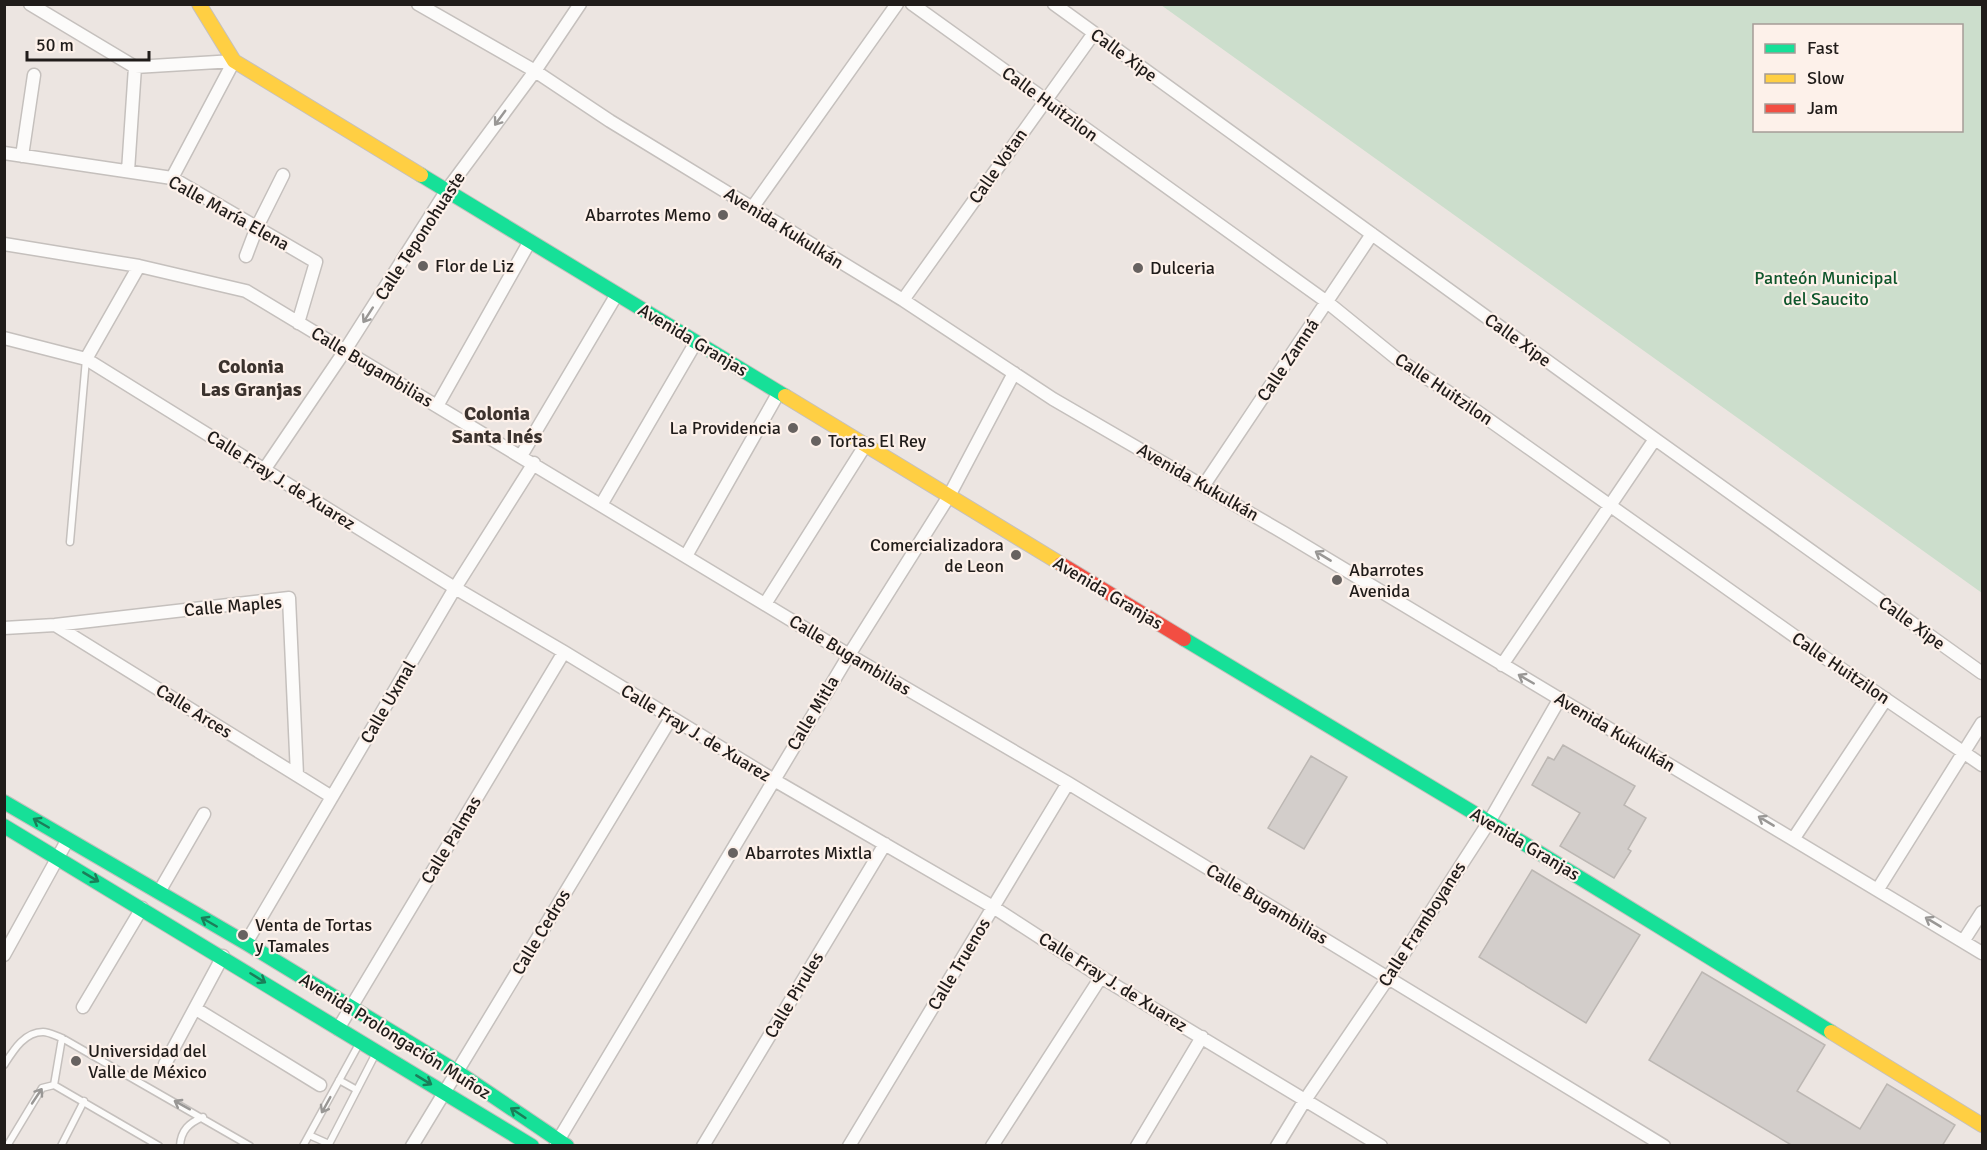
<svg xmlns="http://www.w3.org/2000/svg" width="1987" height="1150" font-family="Signika,sans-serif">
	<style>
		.green { fill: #ccdecc; fill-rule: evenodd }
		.building { fill: #d3cecb; stroke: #bcb7b3; stroke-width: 1.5 }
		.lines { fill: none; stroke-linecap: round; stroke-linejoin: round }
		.lane-casing { stroke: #c5c0bd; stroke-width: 9 }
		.street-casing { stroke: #c5c0bd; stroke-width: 15 }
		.fast-casing { stroke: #c5c0bd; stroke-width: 16 }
		.slow-casing { stroke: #c5c0bd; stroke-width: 16 }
		.jam-casing { stroke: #c5c0bd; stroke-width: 16 }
		.lane { stroke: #fcfbfa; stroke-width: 6 }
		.street { stroke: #fcfbfa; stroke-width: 12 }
		.fast { stroke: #16e098; stroke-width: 14 }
		.slow { stroke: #ffcf43; stroke-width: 14 }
		.jam { stroke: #f24e42; stroke-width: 14 }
		.oneway { stroke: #999795 }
		.oneway2 { stroke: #1b7e59 }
		.poi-dot { fill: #676260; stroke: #fdf1ea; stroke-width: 2 }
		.labels { text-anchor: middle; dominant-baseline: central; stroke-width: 4.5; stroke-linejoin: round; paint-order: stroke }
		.street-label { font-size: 18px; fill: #201c1a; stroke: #fdf1ea }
		.poi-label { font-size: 18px; fill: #201c1a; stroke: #fdf1ea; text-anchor: start }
		.park-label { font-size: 18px; fill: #0f562c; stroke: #fdf1ea }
		.neighbourhood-label { font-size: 20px; font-weight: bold; fill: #3b322d; stroke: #fdf1ea }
	</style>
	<rect width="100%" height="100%" fill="#ece5e1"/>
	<path class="green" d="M1161,5H1982V593ZM1754,26H1962V130H1754Z"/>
	<path class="building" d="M1563,745L1635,786L1624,805L1646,818L1628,849L1631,851L1614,878L1560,846L1580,813L1532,785L1548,757L1554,760Z
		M1311,756L1347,777L1304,849L1268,828Z
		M1532,870L1640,935L1586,1023L1479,957Z
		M1702,972L1825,1045L1797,1091L1860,1129L1887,1084L1955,1125L1942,1146H1793L1649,1060Z"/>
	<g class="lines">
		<defs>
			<path id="lane" d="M70,542L86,359
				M4,1065C13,1051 24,1032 43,1032C49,1032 56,1036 62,1038L250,1146
				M339,1080L357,1090
				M54,1085L62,1038
				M309,1135L329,1144
				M7,1146L42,1088L54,1085L159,1146
				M61,1146L84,1101
				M180,1146C181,1130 189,1123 203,1117
				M303,1146L359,1044
				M328,1146L376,1053"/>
			<path id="street" d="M30,4L135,67L234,61
				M418,4L535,71L610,121L903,300L1053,399L1284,533L1982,953
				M912,4L1327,302L1396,358L1468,405L1824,657L1982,765
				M1054,4L1655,439L1982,673
				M4,153L172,178L316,262L298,323
				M22,156L34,75
				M128,171L135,67
				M172,178L234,61
				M752,208L897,4
				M4,244L139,266L246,291L849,655L1068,783L1664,1146
				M246,256L257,227L283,175
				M903,300L1094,33
				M4,338L86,359L455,588L564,652L774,780L993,907L1101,977L1381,1146
				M86,359L139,266
				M437,406L530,241
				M521,456L617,294
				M264,470L344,352L447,190L535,71L580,4
				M1204,485L1372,234
				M601,505L696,342
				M686,556L779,392
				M765,604L866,444
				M55,625L332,797
				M4,628L55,625L289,598L297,775
				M1502,665L1655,439
				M1794,838L1886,699
				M1878,889L1982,723
				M159,892L204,814
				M1964,940L1982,912
				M246,943L455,588L534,463
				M4,955L68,839
				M83,1007L142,908
				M196,1009L320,1085
				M338,1029L564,652
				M165,1064L223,956
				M556,1144L849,655L949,496L1014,373
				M412,1146L671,718
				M703,1146L885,844
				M849,1146L1068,783
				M992,1146L1101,977
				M1137,1146L1202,1037
				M1277,1146L1305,1100L1388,978L1489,822L1560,698"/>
			<path id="fast" d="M421,175L785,396
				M1184,639L1489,822L1831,1032
				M4,802L246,943L456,1071L567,1146
				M4,826L532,1146"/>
			<path id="slow" d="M199,4L234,61L421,175
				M785,396L1061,564
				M1831,1032L1982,1125"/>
			<path id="jam" d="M1061,564L1184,639"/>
		</defs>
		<use href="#lane" class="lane-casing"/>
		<use href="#street" class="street-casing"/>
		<use href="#fast" class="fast-casing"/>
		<use href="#slow" class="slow-casing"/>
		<use href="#jam" class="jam-casing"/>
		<use href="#lane" class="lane"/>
		<use href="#street" class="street"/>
		<use href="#fast" class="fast"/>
		<use href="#slow" class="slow"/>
		<use href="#jam" class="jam"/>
	</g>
	<defs><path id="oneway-shaft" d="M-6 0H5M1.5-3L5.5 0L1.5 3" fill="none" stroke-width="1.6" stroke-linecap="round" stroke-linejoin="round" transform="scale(1.5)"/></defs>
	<g class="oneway">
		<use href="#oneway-shaft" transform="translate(500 118) rotate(126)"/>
		<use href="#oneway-shaft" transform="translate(368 315) rotate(123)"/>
		<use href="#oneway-shaft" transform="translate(1323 556) rotate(-149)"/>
		<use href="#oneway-shaft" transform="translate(1526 679) rotate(-150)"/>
		<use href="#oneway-shaft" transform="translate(1766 821) rotate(-149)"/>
		<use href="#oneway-shaft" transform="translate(1933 922) rotate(-149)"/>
		<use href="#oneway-shaft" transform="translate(37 1096) rotate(-56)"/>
		<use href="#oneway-shaft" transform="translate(182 1105) rotate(-151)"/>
		<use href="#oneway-shaft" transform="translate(326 1105) rotate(119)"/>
	</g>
	<g class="oneway2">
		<use href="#oneway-shaft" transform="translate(41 823) rotate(-150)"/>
		<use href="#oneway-shaft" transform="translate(91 877) rotate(31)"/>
		<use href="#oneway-shaft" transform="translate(209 922) rotate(-150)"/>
		<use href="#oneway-shaft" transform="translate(258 978) rotate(32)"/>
		<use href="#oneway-shaft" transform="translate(424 1080) rotate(31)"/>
		<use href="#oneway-shaft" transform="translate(518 1113) rotate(-146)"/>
	</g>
	<g class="poi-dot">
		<circle cx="723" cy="215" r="6"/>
		<circle cx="423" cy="266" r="6"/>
		<circle cx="1138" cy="268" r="6"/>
		<circle cx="793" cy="428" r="6"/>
		<circle cx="816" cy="441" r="6"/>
		<circle cx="1016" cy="555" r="6"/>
		<circle cx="1337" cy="580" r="6"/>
		<circle cx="733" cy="853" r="6"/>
		<circle cx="243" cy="935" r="6"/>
		<circle cx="76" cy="1061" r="6"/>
	</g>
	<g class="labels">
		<g class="street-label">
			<text transform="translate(1124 55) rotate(36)">Calle Xipe</text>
			<text transform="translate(1050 104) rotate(36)">Calle Huitzilon</text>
			<text transform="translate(998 166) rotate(-55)">Calle Votan</text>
			<text transform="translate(229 213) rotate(29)">Calle María Elena</text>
			<text transform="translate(784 228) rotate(32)">Avenida Kukulkán</text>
			<text transform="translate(420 236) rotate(-57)">Calle Teponohuaste</text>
			<text transform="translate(693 340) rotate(31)">Avenida Granjas</text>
			<text transform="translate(1518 340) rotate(36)">Calle Xipe</text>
			<text transform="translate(1288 360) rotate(-56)">Calle Zamná</text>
			<text transform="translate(372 367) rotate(31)">Calle Bugambilias</text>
			<text transform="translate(1444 389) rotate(34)">Calle Huitzilon</text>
			<text transform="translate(281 480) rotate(32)">Calle Fray J. de Xuarez</text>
			<text transform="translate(1198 482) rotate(30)">Avenida Kukulkán</text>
			<text transform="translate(1108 593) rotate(31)">Avenida Granjas</text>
			<text transform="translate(233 606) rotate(-5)">Calle Maples</text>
			<text transform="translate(1912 623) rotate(36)">Calle Xipe</text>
			<text transform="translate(850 655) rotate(31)">Calle Bugambilias</text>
			<text transform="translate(1841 668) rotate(34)">Calle Huitzilon</text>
			<text transform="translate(388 702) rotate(-60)">Calle Uxmal</text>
			<text transform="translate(194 711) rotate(32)">Calle Arces</text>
			<text transform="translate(813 713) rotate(-59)">Calle Mitla</text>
			<text transform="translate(1615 732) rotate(31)">Avenida Kukulkán</text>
			<text transform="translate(696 733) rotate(31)">Calle Fray J. de Xuarez</text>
			<text transform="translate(451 840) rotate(-59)">Calle Palmas</text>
			<text transform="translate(1525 844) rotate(31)">Avenida Granjas</text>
			<text transform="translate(1267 904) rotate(31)">Calle Bugambilias</text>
			<text transform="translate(1422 924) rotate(-57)">Calle Framboyanes</text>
			<text transform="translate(541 932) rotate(-59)">Calle Cedros</text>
			<text transform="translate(959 964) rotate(-59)">Calle Truenos</text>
			<text transform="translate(1113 982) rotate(32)">Calle Fray J. de Xuarez</text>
			<text transform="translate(794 995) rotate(-59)">Calle Pirules</text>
			<text transform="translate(395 1036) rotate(32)">Avenida Prolongación Muñoz</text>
		</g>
		<g class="poi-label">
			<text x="711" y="215" text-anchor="end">Abarrotes Memo</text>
			<text x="435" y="266">Flor de Liz</text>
			<text x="1150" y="268">Dulceria</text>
			<text x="781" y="428" text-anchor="end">La Providencia</text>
			<text x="828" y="441">Tortas El Rey</text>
			<text x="1004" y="545" text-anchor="end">Comercializadora<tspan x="1004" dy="21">de Leon</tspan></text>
			<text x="1349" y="570">Abarrotes<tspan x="1349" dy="21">Avenida</tspan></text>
			<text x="745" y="853">Abarrotes Mixtla</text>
			<text x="255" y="925">Venta de Tortas<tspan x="255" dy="21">y Tamales</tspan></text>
			<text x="88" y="1051">Universidad del<tspan x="88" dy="21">Valle de México</tspan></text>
		</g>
		<g class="park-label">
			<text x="1826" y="278">Panteón Municipal<tspan x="1826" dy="21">del Saucito</tspan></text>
		</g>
		<g class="neighbourhood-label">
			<text x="251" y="366">Colonia<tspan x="251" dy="23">Las Granjas</tspan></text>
			<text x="497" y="413">Colonia<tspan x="497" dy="23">Santa Inés</tspan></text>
		</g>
	</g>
	<rect width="1987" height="1150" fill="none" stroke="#201c1a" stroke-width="12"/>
	<rect x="1753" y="24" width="210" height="108" fill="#fdf1ea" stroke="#a59c97" stroke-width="1.5"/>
	<rect x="1765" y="44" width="30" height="9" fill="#16e098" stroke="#a59c97" stroke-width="1.5"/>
	<text x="1807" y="54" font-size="18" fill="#201c1a">Fast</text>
	<rect x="1765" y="74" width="30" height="9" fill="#ffcf43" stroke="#a59c97" stroke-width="1.5"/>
	<text x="1807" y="84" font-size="18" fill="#201c1a">Slow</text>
	<rect x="1765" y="104" width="30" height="9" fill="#f24e42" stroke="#a59c97" stroke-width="1.5"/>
	<text x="1807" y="114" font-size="18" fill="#201c1a">Jam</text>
	<path d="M27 51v9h122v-9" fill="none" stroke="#201c1a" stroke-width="3"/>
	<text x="36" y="51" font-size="18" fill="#201c1a" stroke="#fdf1ea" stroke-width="4.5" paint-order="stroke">50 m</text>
</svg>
